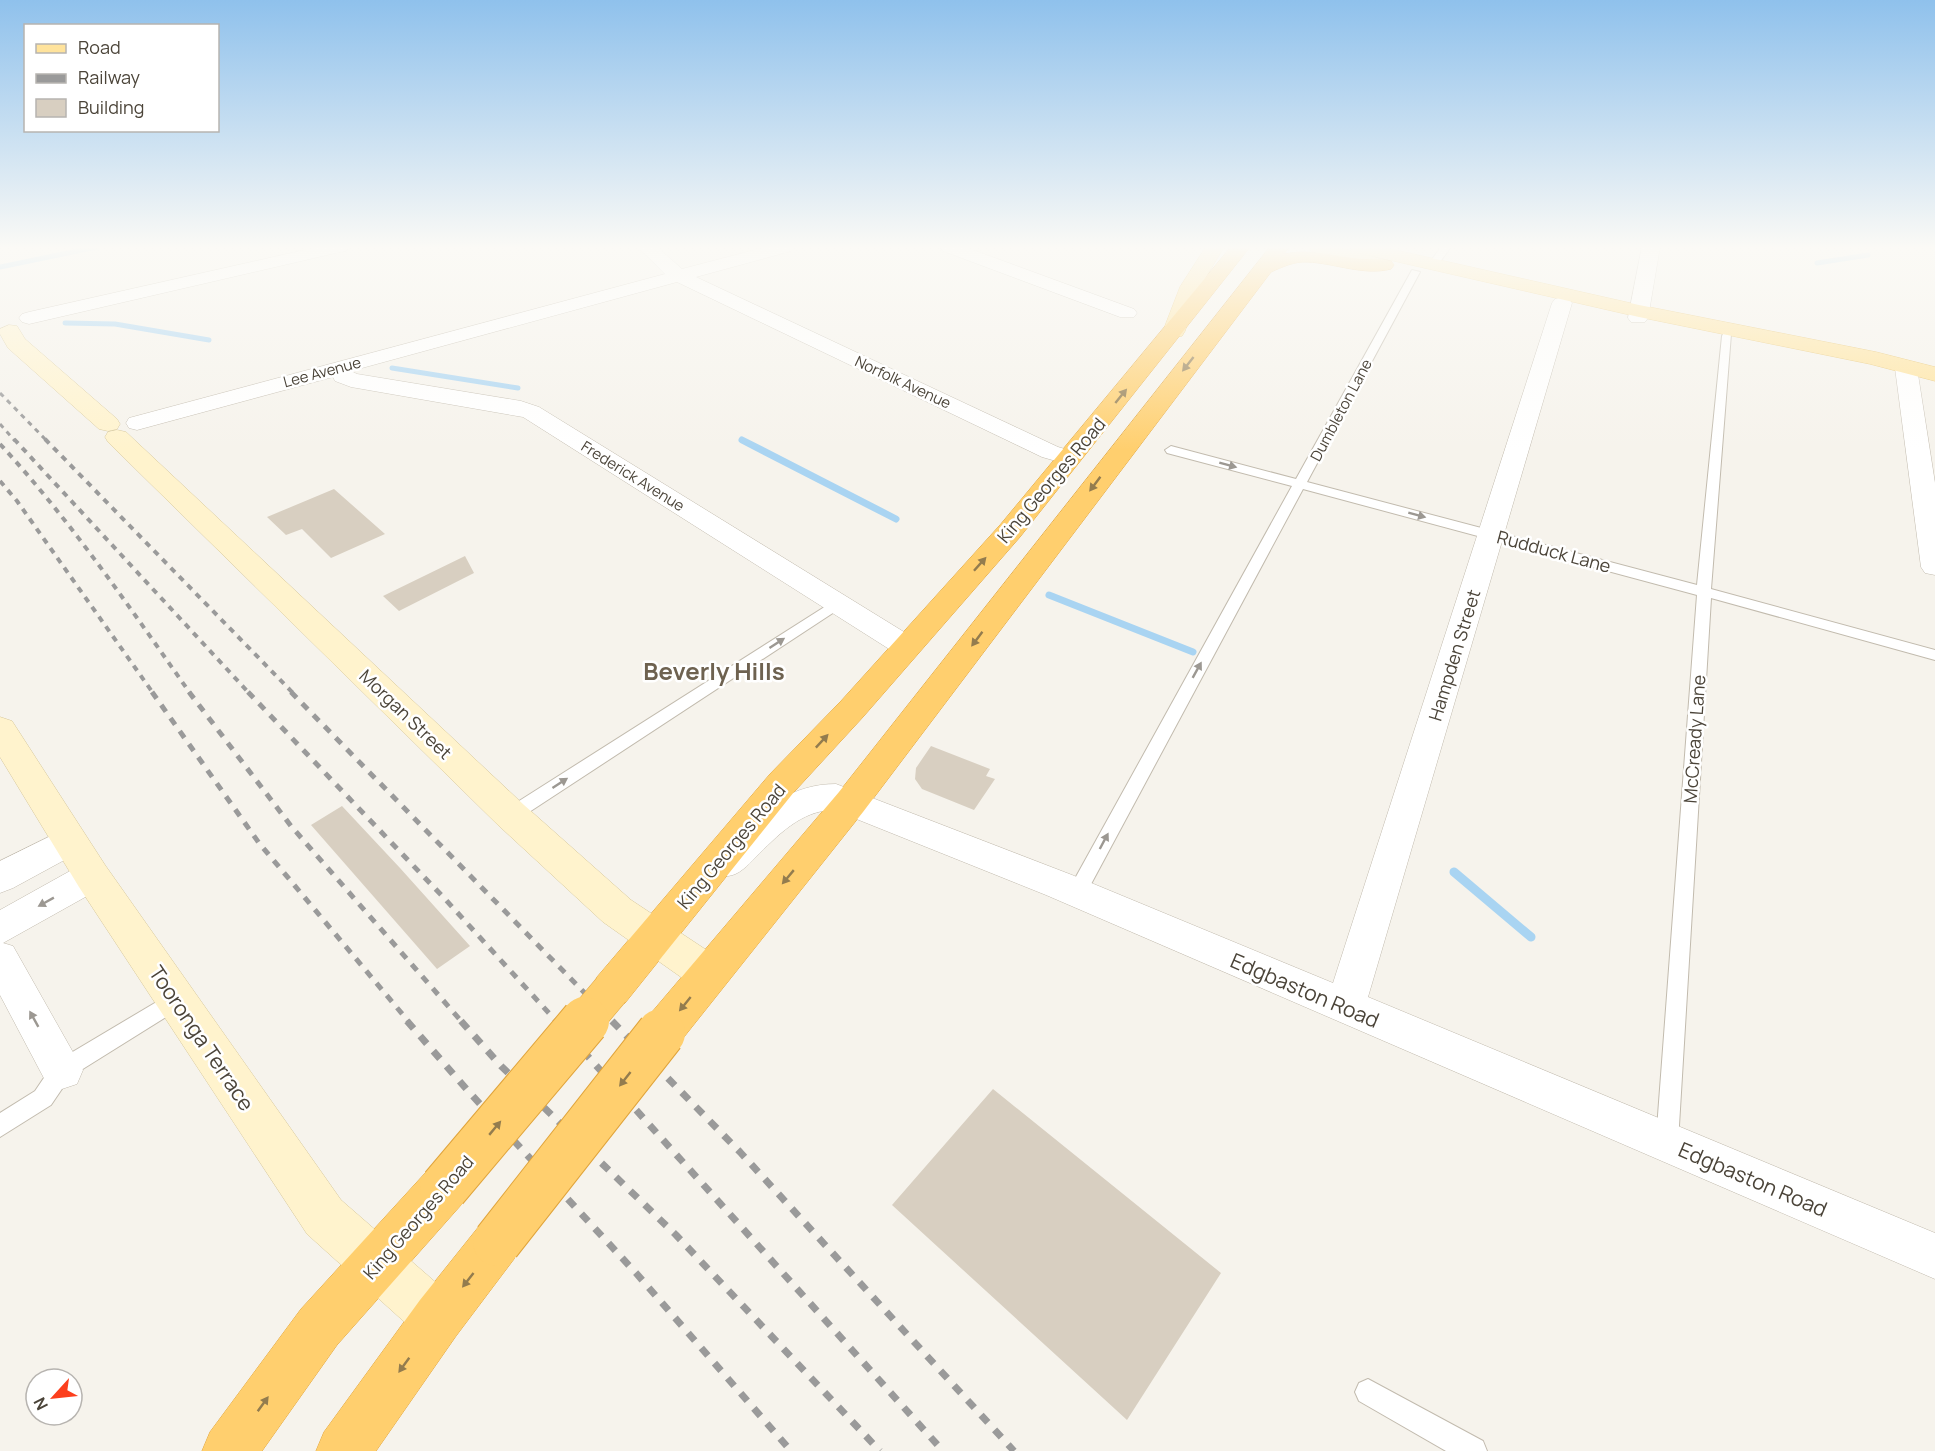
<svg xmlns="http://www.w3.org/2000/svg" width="1935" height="1451" font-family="Manrope,sans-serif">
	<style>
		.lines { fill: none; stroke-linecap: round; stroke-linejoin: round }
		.stream-far2 { stroke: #a9d4f2; stroke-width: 5 }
		.stream-far1 { stroke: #a9d4f2; stroke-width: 7 }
		.stream { stroke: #a9d4f2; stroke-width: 9 }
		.building { fill: #d8cfc1 }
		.lane-casing { stroke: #c2bbae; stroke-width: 2 }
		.street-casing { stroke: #c2bbae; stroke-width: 1 }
		.secondary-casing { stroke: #d6c79b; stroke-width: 1 }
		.primary-casing { stroke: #e6c16a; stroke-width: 1 }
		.highway-casing { stroke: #e0a43c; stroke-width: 1 }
		.lane { fill: #fff; fill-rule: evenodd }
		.street { fill: #fff; fill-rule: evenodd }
		.secondary { fill: #fff3cd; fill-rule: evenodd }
		.primary { fill: #ffe39c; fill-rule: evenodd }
		.highway { fill: #ffcf6e; fill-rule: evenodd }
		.rail-far3 { stroke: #9a9a9a; stroke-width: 3; stroke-dasharray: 5 5; stroke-linecap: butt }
		.rail-far2 { stroke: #9a9a9a; stroke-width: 4; stroke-dasharray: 6 6; stroke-linecap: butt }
		.rail-far1 { stroke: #9a9a9a; stroke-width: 5; stroke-dasharray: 8 8; stroke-linecap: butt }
		.rail { stroke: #9a9a9a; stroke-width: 7; stroke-dasharray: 10 10; stroke-linecap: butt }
		.highway-bridge-far1-casing { stroke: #e0a43c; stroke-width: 38; stroke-linecap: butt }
		.highway-bridge-casing { stroke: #e0a43c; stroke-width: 50; stroke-linecap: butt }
		.highway-bridge-far1 { stroke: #ffcf6e; stroke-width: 37 }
		.highway-bridge { stroke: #ffcf6e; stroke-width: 48 }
		.oneway { fill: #937c4e }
		.oneway2 { fill: #9c9892 }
		.labels { text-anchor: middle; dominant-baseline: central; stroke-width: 5; stroke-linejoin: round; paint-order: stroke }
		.far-street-label { font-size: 15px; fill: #4b4439; stroke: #fff }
		.street-label { font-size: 18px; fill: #4b4439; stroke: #fff }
		.near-street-label { font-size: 21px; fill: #4b4439; stroke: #fff }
		.district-label { font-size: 24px; font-weight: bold; fill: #6e6250; stroke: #fff }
	</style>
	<rect width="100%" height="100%" fill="#f6f3ec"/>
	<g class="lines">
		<path class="stream-far2" d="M1817,263L1868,255
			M0,267L97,247
			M65,323L115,324L209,340
			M392,368L518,388"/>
		<path class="stream-far1" d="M742,440L896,519
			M1049,595L1193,652"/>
		<path class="stream" d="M1454,872L1531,937"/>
	</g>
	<path class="building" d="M334,489L385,534L331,558L302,529L286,535L267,517Z
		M465,556L474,573L399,611L383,596Z
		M931,746L990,769L986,776L995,779L974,810L922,789L915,779L916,768Z
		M342,806L400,868L470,946L437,969L311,825Z
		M993,1089L1221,1273L1127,1420L892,1205Z"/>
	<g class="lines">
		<defs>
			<path id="lane" d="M1441,247H1451L1436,267H1430L1428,265Z
				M1412,270L1420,272L1307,482L1697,585L1722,336L1723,334H1731L1711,589L1935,650V660L1711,598L1678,1142L1675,1150L1667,1153L1659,1150L1656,1142L1697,595L1303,489L1083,899L1076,901L1069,899L1067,893L1292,486L1167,453L1165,450L1171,446L1296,479Z
				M837,599L844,604L842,607L517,820L511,822L505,820L502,815L505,810Z
				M175,991L182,993L185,1000L182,1007L70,1077L51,1105L0,1137V1113L35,1091L54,1063Z
				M1368,1379L1483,1441L1487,1451H1446L1359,1401L1355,1392L1359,1383Z"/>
			<path id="street" d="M318,247H349L346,251L340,252L29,324L22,322L19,318L22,314L29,312Z
				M638,247H657L682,269L766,247H794L791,251L696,277L1058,447L1078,453L1082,458L1078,463L1070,465L1042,457L677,282L351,371L357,374L521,401L539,407L917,640L922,647L917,654L907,657L897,654L523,417L351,387L335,381L333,377L137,430L129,428L126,423L129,418L665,274Z
				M940,247H965L1134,309L1137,313L1134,317H1120L943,251Z
				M1642,247H1660L1648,318L1645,322H1631L1628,318Z
				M1562,297L1569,299L1572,303L1368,997L1935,1233V1279L1046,895L834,810C801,810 777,836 755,858C748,865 739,875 728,876C724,876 718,873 714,872L709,862C715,850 724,843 734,835C764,807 794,784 836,784L1072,875L1333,983L1552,303L1555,299Z
				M1906,362L1914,363L1917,368L1935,483V575L1925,573L1921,567L1895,368L1898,363Z
				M69,827L81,831L86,841L81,851L13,888L0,893V861Z
				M92,861L105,866L110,876L105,886L3,943L13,946L83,1070L77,1084L62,1089L47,1084L0,995V910L79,866Z"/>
			<path id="secondary" d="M9,325L17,326L25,339L117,419L120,424L117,429L108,431L99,429L8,348L0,334V329Z
				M117,430L126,432L524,805L631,900L723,961L729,974L723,987L709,992L695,987L603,922L498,825L108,442L105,437L108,432Z
				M0,717L12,721L105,865L341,1200L456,1300L463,1318L456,1336L438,1343L420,1336L307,1234L79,887L0,757Z"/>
			<path id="primary" d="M1206,247H1224L1200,287L1185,331L1182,336L1174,337L1166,336L1163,331L1180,287Z
				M1309,247H1338L1352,251L1350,247H1382L1639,305L1876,352L1935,367V381L1870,364L1639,317L1359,253L1385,260L1388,264L1385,268L1378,270L1311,251Z"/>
			<path id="highway" d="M1231,247H1250L1020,537L863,717L794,792L625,1003L611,1008L597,1003L591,990L597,977L770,774L841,701L1000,525Z
				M1270,247H1289L1284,254C1308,249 1328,255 1352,258C1365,260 1378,258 1391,261L1394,265L1391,269C1363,276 1335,263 1307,262C1295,261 1282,267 1271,272L863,812L676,1047L661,1052L646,1047L640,1033L646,1019L839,792Z
				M444,1165L461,1171L467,1188L461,1205L337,1345L262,1451H202L210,1432L301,1309L427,1171Z
				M497,1218L514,1225L521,1242L514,1259L456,1336L376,1451H316L324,1432L420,1300L480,1225Z"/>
		</defs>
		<use href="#lane" class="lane-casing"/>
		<use href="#street" class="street-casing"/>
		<use href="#secondary" class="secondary-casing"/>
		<use href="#primary" class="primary-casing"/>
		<use href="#highway" class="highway-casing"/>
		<use href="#lane" class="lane"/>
		<use href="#street" class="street"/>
		<use href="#secondary" class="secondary"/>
		<use href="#primary" class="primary"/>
		<use href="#highway" class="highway"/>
		<path class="rail-far3" d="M0,393L47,441
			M0,424L15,441"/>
		<path class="rail-far2" d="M14,439L249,693
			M45,439L293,693
			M0,444C71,521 130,608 190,693
			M0,481L17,501L153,693"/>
		<path class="rail-far1" d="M152,692L259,843L409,1022
			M189,692L291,826L462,1022
			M248,692L445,899L557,1022
			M291,692L613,1022"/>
		<path class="rail" d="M407,1021L469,1092L636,1273L791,1451
			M461,1021L501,1066L676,1235L880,1451
			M556,1021L943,1451
			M612,1021L740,1152L1014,1451"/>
		<defs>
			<path id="highway-bridge-far1" d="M584,1022L611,990"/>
			<path id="highway-bridge" d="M444,1188L585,1021
				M497,1242L661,1033"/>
		</defs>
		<use href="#highway-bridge-far1" class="highway-bridge-far1-casing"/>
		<use href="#highway-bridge" class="highway-bridge-casing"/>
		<use href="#highway-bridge-far1" class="highway-bridge-far1"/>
		<use href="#highway-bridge" class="highway-bridge"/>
	</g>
	<defs><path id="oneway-solid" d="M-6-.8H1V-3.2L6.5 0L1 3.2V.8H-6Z" transform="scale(1.5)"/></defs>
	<g class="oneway">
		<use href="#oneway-solid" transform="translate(1188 364) rotate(128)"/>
		<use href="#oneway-solid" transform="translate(1121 396) rotate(-51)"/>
		<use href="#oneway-solid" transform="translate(1095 484) rotate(127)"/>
		<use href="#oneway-solid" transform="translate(980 564) rotate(-48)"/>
		<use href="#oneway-solid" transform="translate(977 639) rotate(127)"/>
		<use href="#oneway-solid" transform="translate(822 741) rotate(-47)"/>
		<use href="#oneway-solid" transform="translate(788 877) rotate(130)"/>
		<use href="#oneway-solid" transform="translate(685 1004) rotate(129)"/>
		<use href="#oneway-solid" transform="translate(625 1079) rotate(128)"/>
		<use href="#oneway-solid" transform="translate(495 1128) rotate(-50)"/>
		<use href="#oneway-solid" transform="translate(468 1280) rotate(128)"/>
		<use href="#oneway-solid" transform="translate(404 1365) rotate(126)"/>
		<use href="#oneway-solid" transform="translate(263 1404) rotate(-54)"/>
	</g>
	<g class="oneway2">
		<use href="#oneway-solid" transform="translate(1228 465) rotate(15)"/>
		<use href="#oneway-solid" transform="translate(1417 515) rotate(15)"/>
		<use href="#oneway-solid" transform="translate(777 643) rotate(-33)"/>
		<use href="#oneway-solid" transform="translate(1197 670) rotate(-61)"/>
		<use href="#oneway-solid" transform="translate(560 783) rotate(-33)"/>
		<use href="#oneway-solid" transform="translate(1104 841) rotate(-62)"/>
		<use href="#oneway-solid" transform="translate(46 902) rotate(151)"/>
		<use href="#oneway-solid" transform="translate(34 1019) rotate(-119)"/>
	</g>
	<linearGradient id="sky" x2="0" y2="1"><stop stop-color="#8fc1ec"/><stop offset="0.55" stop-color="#fbfaf6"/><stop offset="1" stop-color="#fbfaf6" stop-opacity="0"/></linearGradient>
	<rect width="1935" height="450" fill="url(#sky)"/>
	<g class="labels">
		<g class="far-street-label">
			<text transform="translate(322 372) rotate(-15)">Lee Avenue</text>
			<text transform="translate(903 382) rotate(25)">Norfolk Avenue</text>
			<text transform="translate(1341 410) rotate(-62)">Dumbleton Lane</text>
			<text transform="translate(633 476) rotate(32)">Frederick Avenue</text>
		</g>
		<g class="street-label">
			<text transform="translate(1051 480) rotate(-50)">King Georges Road</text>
			<text transform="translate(1554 551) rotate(15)">Rudduck Lane</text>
			<text transform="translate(1454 655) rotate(-73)">Hampden Street</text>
			<text transform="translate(406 714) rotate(44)">Morgan Street</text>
			<text transform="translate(1694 739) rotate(-86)">McCready Lane</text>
			<text transform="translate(731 846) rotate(-50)">King Georges Road</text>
			<text transform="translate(418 1217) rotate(-49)">King Georges Road</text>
		</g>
		<g class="near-street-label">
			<text transform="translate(1305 990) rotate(23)">Edgbaston Road</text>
			<text transform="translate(202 1038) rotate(56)">Tooronga Terrace</text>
			<text transform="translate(1753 1179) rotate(23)">Edgbaston Road</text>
		</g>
		<g class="district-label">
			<text x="714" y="670">Beverly Hills</text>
		</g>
	</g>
	<rect x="24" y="24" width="195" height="108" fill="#ffffff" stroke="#b7b4b0" stroke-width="1.5"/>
	<rect x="36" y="44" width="30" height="9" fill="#ffe39c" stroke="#b7b4b0" stroke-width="1.5"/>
	<text x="78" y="54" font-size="18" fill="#4b4439">Road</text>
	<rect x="36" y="74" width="30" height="9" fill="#9a9a9a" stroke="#b7b4b0" stroke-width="1.5"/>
	<text x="78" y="84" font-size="18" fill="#4b4439">Railway</text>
	<rect x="36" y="99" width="30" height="18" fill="#d8cfc1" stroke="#b7b4b0" stroke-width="1.5"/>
	<text x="78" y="114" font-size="18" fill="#4b4439">Building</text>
	<g transform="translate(54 1397) rotate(243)"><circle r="28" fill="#ffffff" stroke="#b7b4b0" stroke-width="1.5"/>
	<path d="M0-4.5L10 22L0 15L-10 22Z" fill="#fc3f1d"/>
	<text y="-9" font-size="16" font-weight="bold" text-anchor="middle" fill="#4b4439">N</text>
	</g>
</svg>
